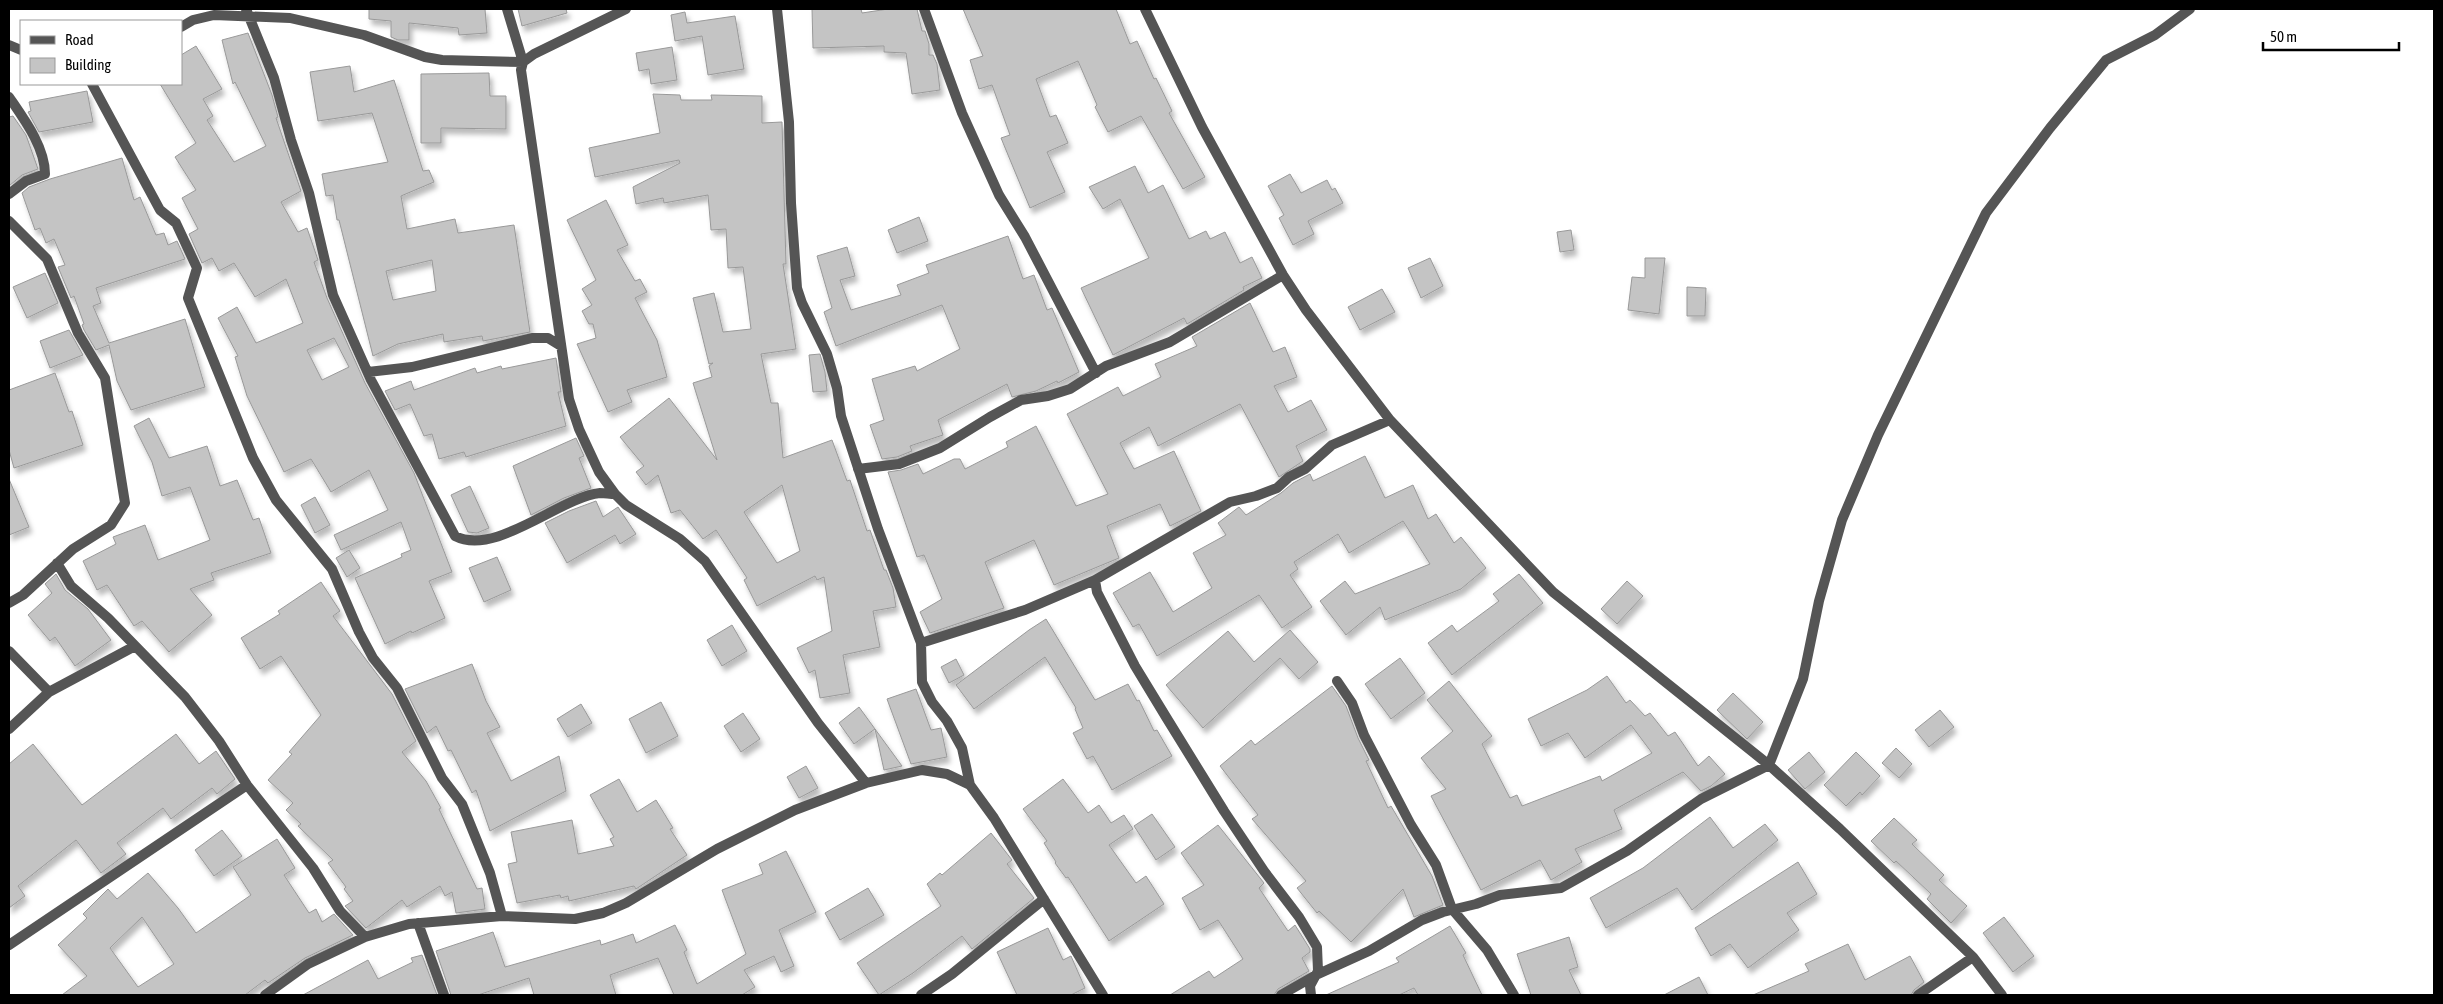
<svg xmlns="http://www.w3.org/2000/svg" width="2443" height="1004" font-family="'Asap Condensed',sans-serif">
	<style>
		.building { fill: #c4c4c4; stroke: #999; fill-rule: evenodd; filter: url(#shadow) }
		.lines { fill: none; stroke-linecap: round; stroke-linejoin: round }
		.street { stroke: #555; stroke-width: 10 }
	</style>
	<defs>
		<filter id="shadow"><feDropShadow dx="3" dy="5.5" stdDeviation="2.5" flood-color="#0004"/></filter>
	</defs>
	<rect width="100%" height="100%" fill="#fff"/>
	<path class="building" d="M369,9H485L487,33L459,35L458,28L409,23V40H398L391,37V21L369,19Z
		M518,9H566L567,13L522,26Z
		M812,9H861L862,13L888,9H917L922,31H925L929,44V55H933L937,64L940,90L912,94L906,53L884,52V46L813,48Z
		M963,9H1116L1130,44L1137,41L1154,79L1156,78L1172,111L1169,113L1205,177L1183,189L1141,116L1108,132L1095,107L1097,105L1078,61L1036,79L1050,117L1056,115L1068,143L1047,152L1065,192L1030,208L1001,138L1010,135L992,85L979,89L970,60L983,56Z
		M685,12L687,23L735,16L744,69L708,75L702,36L675,41L671,15Z
		M248,33L272,95L278,117L276,118L301,191L281,202L298,232L307,228L318,260L314,262L327,298L365,383L414,473L452,572L429,581L445,618L412,633L411,631L385,644L355,578L402,557L401,554L411,550L401,522L341,550L334,535L388,510L369,470L331,492L311,459L284,472L247,396L235,357L238,356L218,318L237,307L256,343L303,323L286,279L255,297L234,263L219,271L212,258L202,263L189,234L198,229L182,198L196,190L175,157L196,143L160,84H181V55L196,46L222,89L203,99L213,116L207,120L234,162L266,146L235,82L233,84L222,40ZM334,338L349,367L322,380L307,350Z
		M672,47L677,80L651,84L649,69L639,71L636,53Z
		M350,66L354,92L394,80L423,171L429,170L434,182L401,196L407,229L455,219L458,233L514,225L530,332L483,341L482,336L444,342L443,334L398,344L373,356L339,220H337L333,195L326,196L322,174L388,162L372,113L318,121L310,72ZM432,260L436,291L393,300L386,271Z
		M489,73L490,96H506V129L441,128V143H421V74Z
		M87,91L93,122L39,132L28,112L31,111L29,102Z
		M653,94L680,95L681,100H712L711,95L762,96V123L782,122L786,264H783L796,349L761,354L771,403H778L783,458L832,440L847,481L850,480L867,531L870,530L884,570H886L893,588L896,607L873,611L880,647L843,655L850,693L820,698L815,670L809,673L797,648L832,631L824,577L817,580L815,576L757,606L744,580L747,578L716,530L703,539L680,510L671,513L658,475L646,485L636,472L644,466L620,437L669,398L717,460L693,383L712,377L709,366L713,363L709,364L693,298L714,293L723,332L751,329L743,267L728,268L726,229L711,230L708,195L664,203L663,198L636,204L633,187L680,163L679,160L595,177L589,148L660,133ZM782,485L800,551L777,563L744,512Z
		M13,116L26,135L38,169L22,175L9,186V117Z
		M122,158L134,200L140,197L156,235L164,233L168,245L177,241L185,259L96,288L101,303L93,306L109,343L185,319L205,387L131,410L117,381L109,345L96,350L84,330L82,325L84,324L74,296L71,298L58,267L65,265L54,239L46,243L40,228L35,230L22,193L29,187L50,179Z
		M1135,166L1148,193L1163,185L1189,239L1206,231L1210,239L1225,232L1240,263L1252,257L1262,278L1243,287L1244,290L1187,324L1184,318L1113,355L1081,288L1149,258L1120,199L1103,209L1089,187Z
		M1290,174L1301,193L1327,180L1332,190L1335,188L1343,203L1308,221L1314,234L1293,245L1279,218L1284,215L1268,186Z
		M606,200L628,245L617,250L635,281L640,279L647,292L635,298L657,340L667,377L627,390L632,402L608,412L577,344L596,338L593,324H589L582,311L592,305L582,289L596,280L567,220Z
		M919,217L928,241L897,253L888,230Z
		M1571,230L1574,250L1560,252L1557,232Z
		M1008,236L1023,279L1034,275L1047,310L1052,308L1079,372L1058,383L1057,381L1036,391L1012,397L1007,384L938,420L943,435L910,446L912,451L897,457L882,459L870,425L884,420L872,379L915,366L917,371L960,349L942,305L836,346L824,312L832,308L817,256L847,247L855,276L840,280L851,310L901,295L897,285L929,273L926,265Z
		M1430,258L1443,286L1421,298L1408,268Z
		M1645,258H1665L1659,314L1628,310L1632,277L1645,278Z
		M45,273L58,303L27,318L13,287Z
		M1687,287L1706,288L1705,316H1687Z
		M1382,289L1395,312L1360,330L1348,307Z
		M1250,303L1273,352L1285,347L1297,377L1274,386L1288,412L1311,400L1327,430L1296,446L1303,461L1279,477L1240,404L1158,446L1149,427L1120,443L1134,469L1174,451L1201,511L1170,526L1160,504L1107,526L1119,558L1054,585L1034,540L985,562L1004,608L930,633L920,612L942,599L924,555L917,557L888,472L901,470L918,464L923,474L954,459H960L965,469L1008,447L1006,442L1036,426L1076,506L1108,494L1067,414L1118,387L1123,396L1161,377L1155,364L1197,346L1192,337Z
		M69,330L83,355L50,368L40,341Z
		M820,354L825,372L827,391L813,392L809,355Z
		M556,358L561,392H558L566,426L466,457L464,452L439,459L432,434L424,436L410,404L395,410L385,391L411,381L414,390L475,368L477,373L501,366L502,369Z
		M55,373L69,412L72,411L83,445L14,468L9,450V390Z
		M149,418L169,458L207,446L220,486L237,480L253,520L259,518L271,553L211,573L214,580L190,589L212,615L169,652L142,621L134,626L107,585L97,590L83,561L116,544L113,537L145,525L158,560L210,540L190,487L162,496L152,462L134,426Z
		M576,438L584,456L579,458L591,488L564,498L531,515L513,466Z
		M1365,456L1385,498L1413,485L1428,519L1436,514L1454,543L1461,537L1486,568L1461,589L1385,620L1380,607L1346,635L1320,601L1345,581L1355,594L1430,564L1403,521L1349,553L1338,534L1294,562L1298,569L1290,575L1312,607L1282,628L1259,595L1157,656L1139,624L1133,627L1113,593L1150,572L1173,612L1212,588L1193,553L1226,535L1218,523L1239,507L1246,515L1281,493L1293,483L1310,474L1313,481Z
		M9,479L29,527L9,535Z
		M470,486L489,528L477,533L468,532L451,495Z
		M315,497L330,525L315,533L301,505Z
		M596,501L603,517L618,507L636,534L620,544L615,535L567,563L545,523L569,511Z
		M349,550L360,568L347,577L336,558Z
		M497,557L511,590L484,602L469,568Z
		M56,574L65,590L88,609L111,640L75,666L55,637L50,641L28,615L52,593L45,584Z
		M1519,574L1543,603L1452,675L1428,643L1452,625L1457,632L1499,601L1493,594Z
		M1627,581L1643,596L1617,624L1601,609Z
		M321,582L340,611L333,616L392,694L416,741L402,752L426,781L441,808L439,809L477,889L482,888L485,909L456,913L452,892L445,896L440,886L407,907L402,900L366,928L345,906L353,901L344,889L346,887L328,863L333,860L298,826L301,824L286,810L293,803L268,780L292,754L289,752L321,715L281,656L260,669L241,638L280,614L278,611Z
		M1046,619L1095,700L1128,684L1137,701L1139,700L1154,731L1157,730L1172,756L1112,790L1093,756L1087,759L1073,733L1083,728L1075,709L1076,708L1045,657L974,709L956,685L1029,630Z
		M732,625L747,651L722,666L707,640Z
		M1290,630L1318,662L1299,679L1280,658L1203,728L1166,685L1228,631L1254,662Z
		M1400,658L1425,693L1391,719L1365,684Z
		M956,659L964,675L949,683L941,667Z
		M472,664L486,701L500,727L487,733L511,781L559,756L566,791L490,831L476,790L472,793L451,750L448,751L436,726L427,733L405,689Z
		M1607,676L1626,703L1630,700L1645,716L1650,713L1668,736L1675,732L1698,766L1709,756L1725,774L1711,786L1701,791L1683,772L1614,810L1622,829L1575,849L1582,862L1551,880L1540,860L1481,890L1431,796L1446,789L1421,758L1453,731L1427,700L1449,681L1492,736L1482,744L1510,798L1517,795L1522,806L1600,776L1602,781L1652,753L1631,725L1585,758L1568,733L1541,746L1528,719L1587,690Z
		M1332,686L1346,706L1358,738L1369,760L1366,761L1388,808L1391,806L1432,876L1443,905L1414,917L1403,889L1351,942L1319,911L1317,913L1297,888L1306,881L1252,819L1258,815L1220,766L1251,740L1255,745Z
		M916,689L931,730L941,728L947,757L911,764L887,699Z
		M1733,693L1763,722L1747,739L1717,710Z
		M661,702L678,736L646,753L629,719Z
		M581,704L592,723L568,737L557,719Z
		M859,707L875,729L854,744L839,723Z
		M1940,710L1954,727L1929,747L1915,730Z
		M743,713L760,739L741,752L724,726Z
		M875,729L902,766L884,770Z
		M176,734L199,764L216,751L235,779L217,794L212,788L171,819L163,808L117,843L126,854L101,873L76,840L18,886L25,896L9,908V764L33,744L82,805Z
		M1896,748L1912,764L1899,778L1882,763Z
		M1809,752L1825,772L1805,789L1788,770Z
		M1856,752L1880,776L1862,795L1860,792L1846,806L1824,785Z
		M806,766L818,788L799,798L787,777Z
		M619,779L637,812L656,800L673,828L670,829L687,855L636,889L634,886L569,901L568,896L561,898L560,895L517,903L508,864L517,862L511,832L572,820L578,854L614,846L610,839L614,837L590,795Z
		M1063,779L1088,813L1099,805L1111,823L1124,815L1133,829L1109,845L1136,883L1146,876L1164,904L1109,941L1068,877L1066,878L1055,863L1056,862L1044,843L1047,841L1023,809Z
		M1152,814L1175,847L1156,860L1134,826Z
		M1710,817L1733,848L1765,824L1778,840L1692,910L1677,888L1606,928L1590,898L1643,868Z
		M1894,818L1917,840L1912,844L1944,875L1939,880L1967,906L1951,923L1927,899L1931,894L1896,861L1894,863L1871,841Z
		M1218,825L1264,883L1259,888L1288,931L1295,925L1310,949V952L1302,958L1309,971L1278,989L1274,995H1170L1209,971L1214,978L1243,959L1218,920L1200,930L1182,898L1204,885L1181,853Z
		M222,830L242,856L214,876L195,850Z
		M991,833L1012,860L1007,864L1034,898L972,949L962,936L913,973L879,995L857,963L941,906L927,884L940,873L942,875Z
		M277,839L295,868L284,875L309,913L316,909L322,922L334,914L353,935L305,958L268,983L265,980L245,995H62L87,976L58,945L87,918L83,914L108,889L117,899L148,873L178,908L196,933L251,895L233,867ZM142,917L174,964L138,987L110,948Z
		M786,851L816,912L779,930L794,966L781,972L774,956L744,970L755,987L742,995H674L658,958L610,975L616,995H534L529,978L478,995H451L436,951L493,932L505,967L600,940L601,945L633,934L636,943L675,925L687,950L684,952L697,984L746,954L722,890L763,874L759,864Z
		M1798,862L1817,894L1787,913L1799,930L1748,968L1730,944L1711,956L1695,928Z
		M868,888L884,915L840,940L825,913Z
		M2004,917L2034,956L2013,972L1983,933Z
		M1450,926L1466,953L1463,955L1482,995H1418L1414,988L1399,995H1326L1399,962L1396,958Z
		M1048,928L1063,960L1071,956L1085,988L1071,995H1017L997,952Z
		M1569,937L1578,967L1569,970L1581,995H1531L1517,954Z
		M1848,944L1865,980L1910,956L1924,982L1914,990L1911,995H1753L1809,971L1805,964Z
		M422,955L437,995H303L368,960L378,979L413,962L411,958Z
		M1699,977L1708,995H1664Z"/>
	<g class="lines">
		<path class="street" d="M246,9L274,78L291,140L309,193L333,295L371,380L455,536C496,557 560,497 600,493C605,493 610,494 615,494
			M507,9L523,62L521,70L569,399L579,429L599,472L615,494L626,505L680,539L705,561L818,723L866,783
			M777,9L789,122L791,203L797,288L802,303L827,354L837,388L841,416L878,529L921,643L922,682L932,702L947,721L962,748L970,785
			M924,9L962,113L999,195L1025,237L1096,373
			M1145,9L1202,127L1283,275L1306,310L1390,420L1553,592L1769,765L1840,829L1973,957L2002,995
			M181,27L193,20L214,15L290,18L364,35L425,57L442,60L523,62L534,54L626,9
			M9,45L21,50
			M92,84L160,210L176,223L197,268L188,298L253,458L276,500L332,569L359,632L373,658L397,688L442,778L462,804L490,873L502,916
			M9,97C24,119 45,147 45,174L26,181L9,194
			M9,221L47,259L78,333L105,378L125,503L111,525L73,549L23,595L9,603
			M368,372L412,367L532,338H548L561,346
			M858,469L899,464L940,448L990,417L1021,400L1048,396L1070,389L1106,366L1170,342L1283,275
			M57,563L71,586L108,618L185,697L219,741L247,785L313,868L340,911L365,937
			M921,643L1025,610L1095,580
			M9,651L49,692L135,646
			M1337,681L1352,703L1364,735L1411,825L1436,865L1452,909L1487,950L1514,995
			M9,729L49,692
			M418,923L444,995
			M9,945L247,785
			M265,995L308,964L365,937L409,924L502,916L575,919L603,913L626,903L717,849L795,810L866,783L922,770L947,774L970,785L994,818L1103,995
			M921,995L952,974L1044,899
			M1281,995L1316,975L1369,951L1422,920L1443,912L1476,904L1500,895L1561,888L1627,851L1701,799L1769,765L1803,679L1819,601L1842,520L1878,435L1986,213L2050,128L2106,60L2155,35L2190,9
			M1311,995L1310,986L1318,971L1317,947L1299,917L1264,871L1224,811L1166,717L1135,666L1097,592L1095,580L1230,502L1256,496L1277,488L1289,477L1305,469L1332,445L1390,420
			M1918,995L1973,957"/>
	</g>
	<rect width="2443" height="1004" fill="none" stroke="#000000" stroke-width="20"/>
	<rect x="20" y="20" width="162" height="65" fill="#ffffff" stroke="#999999"/>
	<rect x="30" y="36" width="25" height="8" fill="#555555" stroke="#999999"/>
	<text x="65" y="45" font-size="15" fill="#000000">Road</text>
	<rect x="30" y="58" width="25" height="15" fill="#c4c4c4" stroke="#999999"/>
	<text x="65" y="70" font-size="15" fill="#000000">Building</text>
	<path d="M2263 42v8h136v-8" fill="none" stroke="#000000" stroke-width="2.5"/>
	<text x="2270" y="42" font-size="15" fill="#000000" stroke="#ffffff" stroke-width="4" paint-order="stroke">50 m</text>
</svg>
